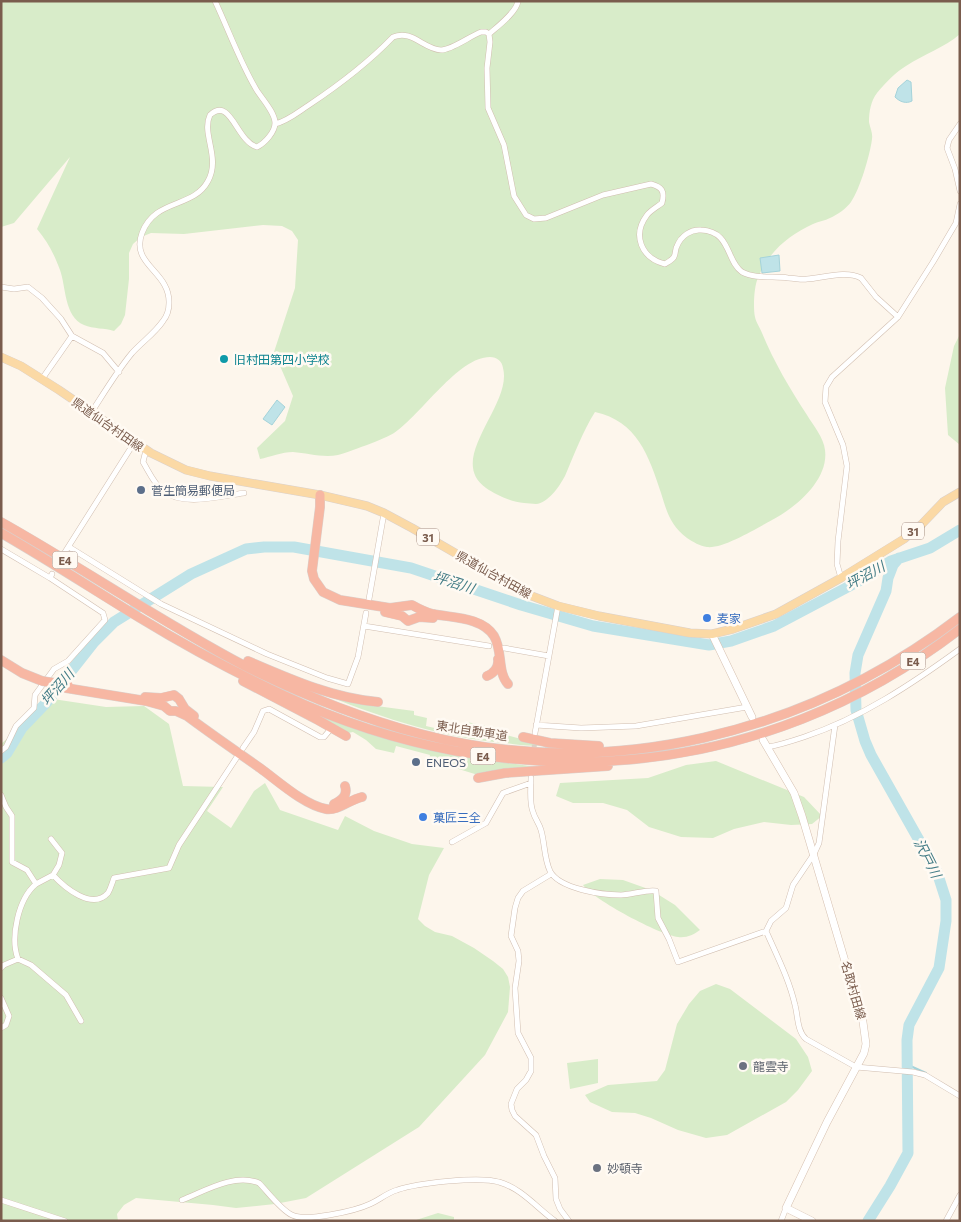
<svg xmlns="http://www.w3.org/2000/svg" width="961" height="1222" font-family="Commissioner,'Noto Sans JP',sans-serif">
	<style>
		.green { fill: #d8ecc9 }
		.water { fill: #bfe3e8; stroke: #a5d3da }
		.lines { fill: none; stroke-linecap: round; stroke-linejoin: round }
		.stream { stroke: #a5d3da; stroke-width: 2 }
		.river { stroke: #bfe3e8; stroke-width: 11 }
		.minor-tunnel { stroke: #dcd0c4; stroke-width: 5; stroke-dasharray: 5 2.5; stroke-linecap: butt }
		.minor-casing { stroke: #d1beb0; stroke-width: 6 }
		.secondary-casing { stroke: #d6c0b0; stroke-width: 8 }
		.primary-casing { stroke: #dad1cd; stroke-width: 9 }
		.motorway-casing { stroke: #dad1cd; stroke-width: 10 }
		.minor { stroke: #fff; stroke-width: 5 }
		.secondary { stroke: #fff; stroke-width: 7 }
		.primary { stroke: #fbd9a5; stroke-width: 8 }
		.motorway { stroke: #f7b7a3; stroke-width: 9 }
		.motorway-bridge-casing { stroke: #dad1cd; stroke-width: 10; stroke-linecap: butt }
		.motorway-bridge { stroke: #f7b7a3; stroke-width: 9 }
		.culture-dot { fill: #0f9aa8; stroke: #fffaf3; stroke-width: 2 }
		.service-dot { fill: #5c6f8a; stroke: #fffaf3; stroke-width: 2 }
		.shop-dot { fill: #3f7fe0; stroke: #fffaf3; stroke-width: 2 }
		.worship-dot { fill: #6b7280; stroke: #fffaf3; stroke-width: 2 }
		.labels { text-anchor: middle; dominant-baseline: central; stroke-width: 5; stroke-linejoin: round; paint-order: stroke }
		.shield { fill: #fffaf3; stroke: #a28b7f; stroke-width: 1 }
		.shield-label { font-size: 11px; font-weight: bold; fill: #7a5c4d }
		.culture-label { font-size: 12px; fill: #0d838f; stroke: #fffaf3; text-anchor: start }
		.street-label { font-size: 12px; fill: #7a5c4d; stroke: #fffaf3 }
		.service-label { font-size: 12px; fill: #4e5e75; stroke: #fffaf3; text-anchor: start }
		.shop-label { font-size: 12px; fill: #366cbe; stroke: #fffaf3; text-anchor: start }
		.worship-label { font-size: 12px; fill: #5b616d; stroke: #fffaf3; text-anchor: start }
		.water-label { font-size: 14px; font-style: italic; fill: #437c86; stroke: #fffaf3 }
	</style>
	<rect width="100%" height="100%" fill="#fdf6ec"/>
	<path class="green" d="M1,1H960V34C944,48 924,54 906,66C896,72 885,83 877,93C871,101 869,111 869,122C870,128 873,133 872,139C870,155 860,189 851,202C847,208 837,215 830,218C825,221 819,221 813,224C789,235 768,252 758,278C754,286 753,308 755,317C756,322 760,328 762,333C774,362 790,389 807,415C813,425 824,438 825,450C829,480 795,508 772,520C757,528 723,549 707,547C700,546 693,542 687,538C670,525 667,512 661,493C649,456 637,421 595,412C583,431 574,455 565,476C559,487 548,503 536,504C532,504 528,503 524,503C512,502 496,495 486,488C445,459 513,405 503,368C502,361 497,357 490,357C458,357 421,415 394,433C387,438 346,453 338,455C323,458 307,453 293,452C282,452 270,457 260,459L257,448L285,421L293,396L274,352L295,288L298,240L292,231L282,226L263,225L184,234L151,233L141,237L133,244L129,253V279L125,315L121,324L114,331C105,328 93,329 84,325C64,317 66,286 60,270C54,254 48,242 37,229L70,157L14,223L1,227Z
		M960,334V445L948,435L945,388L954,346Z
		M328,696L369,705L414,711V715L427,718L426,726L456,733L457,732L465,733L467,722L486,726L499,733L544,745C532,747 518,745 506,743C444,738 385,719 328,696Z
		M53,699L106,707L144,706L169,724L183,786L223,787L207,811L231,828L254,791L265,783L280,810L338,830L345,816L374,831L412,844L444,848L429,875L418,919L425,926L435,932L452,936L474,948L493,961L503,969L508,977L510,987L508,1012L485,1055L419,1127L306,1198L275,1204L236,1208L213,1205L136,1198L124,1205L117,1214L118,1221H1V744Z
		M316,714L378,736L458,756L537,767L478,775L452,767L453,762L440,758L438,763L429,760L430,755L396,746L394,753L376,749L366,740L353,732L348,733Z
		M716,761L804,797L822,816L812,824L791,825L764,822L734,829L713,838L681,837L649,827L627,810L603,803H573L556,796L560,783L648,778L686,765Z
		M600,879L623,880L651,890L675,905L700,930C693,935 687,938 678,937C660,935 594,900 583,885Z
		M716,984L730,989L796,1039L808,1057L812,1071L798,1090L786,1102L727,1135L706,1138L678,1130L651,1118L635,1113L612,1112L590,1102L585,1095L608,1085L657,1081L665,1070L677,1024L689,1004L700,991Z
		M598,1059V1083L570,1089L567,1063Z
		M438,1213L454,1217V1221H413Z"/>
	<path class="water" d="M907,80L911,82L912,101C906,104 900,102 895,97L898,88Z
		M779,255L780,271L762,273L760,258Z
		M277,400L285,407L272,425L263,419Z"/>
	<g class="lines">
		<path class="stream" d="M906,1064L926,1073"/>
		<path class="river" d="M1,758L7,753L22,728L46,703L94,642L114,622L191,574L246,549L264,547H294L411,568L521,605L593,626L709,645L731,641L774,626L861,580L891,561L930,548L960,530
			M868,1221L890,1186L908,1153L907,1040L909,1025L939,968L946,921V900L937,872L871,755L865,741L856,710L855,673L858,655L886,591L888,578L893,565L899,558"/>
		<path class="minor-tunnel" d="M532,772L535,738"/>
		<defs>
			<path id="minor" d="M489,34L490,42L487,68L488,108L504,145L514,196L526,215L534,219L546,218L603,195L651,184C662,187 665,191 662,203C657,207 651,210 647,215C632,235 641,258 665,264C668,262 672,260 674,257C676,253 675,249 677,246C681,236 691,229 701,230C731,231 726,261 742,272C755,279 774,276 788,278C795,278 801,280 807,279C823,278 846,270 861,278L876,297L898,317
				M489,34C497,27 517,12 518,1
				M275,124C288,121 298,112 309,105C339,85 368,63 393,37C412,29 423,49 441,50C452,50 470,36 481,32H486L489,34
				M960,124L949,140L947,148L955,169L960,191
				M1,287L14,289L28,287L42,298L61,319L72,336L103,353L119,372
				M42,379L72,336
				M91,413C104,393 117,371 132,353C142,342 155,333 163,321C167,316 169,309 169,303C170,271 130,265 142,233C155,198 193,209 208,181C221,157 201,134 210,115C231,96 236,141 257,147C265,143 275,132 275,123C275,112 262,99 256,89C240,62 229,31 215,1
				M146,450L143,462C149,472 154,484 163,491C184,507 220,496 244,493
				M69,547L161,604L267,654L327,678L348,684L358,657L366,613
				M1,549L50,578
				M65,552L134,443
				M841,578L837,564L838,541L847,466L843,445L825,402L826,387L832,377L898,317L933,262L956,223L960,204
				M369,599L384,513
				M364,626L489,646
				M504,648L549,656
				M536,725L581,728L636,726L747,707
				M535,733L558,606
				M768,747C780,745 792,741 804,737C861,718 912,684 960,649
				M243,748L254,732L263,711L269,709L320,737H324L329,731
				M1,751L6,747L16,726L34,708L35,695L54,669L68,661L105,620L103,613L50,578L52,574
				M531,778C531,788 529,802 533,812C535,819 539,823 541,830C545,844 544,858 550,871C559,889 603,895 621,895C631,895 648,889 656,891L658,918L669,939L678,962L766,931L771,921L786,908L793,885L814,854L819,843L835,725
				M1,795L6,807L12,816V862L27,870L36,884C18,899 10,938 18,959L31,965L66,995L81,1021
				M51,839L62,853L59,865L53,875
				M452,842L486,823L503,793L531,783
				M551,874L523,891L518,898L515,908L511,936L518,951L519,961L515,988L518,1033L531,1058V1071L526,1080L517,1089L511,1104L512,1110L515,1116L536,1135L544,1156L555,1178L556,1199L560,1209L569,1221
				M36,884L53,875C64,887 92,911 108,893C111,888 112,883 114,878L169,868L179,845L237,757
				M766,931C777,956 789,979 795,1005C798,1016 797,1031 806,1039L856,1067L913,1072L925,1075L960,1096
				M1,968L4,965L18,959
				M1,998L9,1016L6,1025L1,1028
				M1,1200L65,1221
				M182,1200C205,1191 234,1173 259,1183C268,1192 281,1210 292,1215C306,1222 355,1211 370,1204C379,1200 387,1193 397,1190C418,1183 479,1176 499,1182C521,1188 537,1208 555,1221
				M781,1221L786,1208
				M946,1221L960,1195"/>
			<path id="secondary" d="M712,634L752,717
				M763,740L794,793L802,816L863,1022L866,1044L864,1053L827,1122L786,1208L812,1221"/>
			<path id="primary" d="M1,357L21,366L59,390L151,453L186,470L210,476L320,495L367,506L384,513L412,528L524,593L558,606L599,616L690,633L712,634L733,629L776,614L841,578L904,539L922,524L943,502L960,492"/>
			<path id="motorway" d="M320,495V507L312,571L314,579L323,592L340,600L390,608L412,605C419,609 425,612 433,614C453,618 482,617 494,636C503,651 497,672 508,684
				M1,522C83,568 161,622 245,666C301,694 360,718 421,734C609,783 807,734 960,617
				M1,533C48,560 94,590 140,618C186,646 234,672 283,695C509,801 760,783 960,629
				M385,612L402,616L408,621L419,617L433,618
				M1,660L22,673L42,681
				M248,661C290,679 332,698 378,702
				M487,676C494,673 499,667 498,659
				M243,681L316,719L346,736
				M66,688L146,701L164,706L170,711H176L187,716C211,734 236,751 260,768C278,781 304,805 326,809C338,811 349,800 362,797
				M145,697L161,698L174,695L179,699L185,709L194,716
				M523,737L550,743L599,746
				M478,778L505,773L608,766
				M334,804C342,800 348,795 345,786"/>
		</defs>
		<use href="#minor" class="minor-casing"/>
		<use href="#secondary" class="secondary-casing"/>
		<use href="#primary" class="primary-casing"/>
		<use href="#motorway" class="motorway-casing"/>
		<use href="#minor" class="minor"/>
		<use href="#secondary" class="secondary"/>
		<use href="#primary" class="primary"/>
		<use href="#motorway" class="motorway"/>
		<defs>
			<path id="motorway-bridge" d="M42,681L68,685"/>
		</defs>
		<use href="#motorway-bridge" class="motorway-bridge-casing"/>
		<use href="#motorway-bridge" class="motorway-bridge"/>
	</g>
	<circle class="culture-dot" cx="224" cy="359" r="5"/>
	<g class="service-dot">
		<circle cx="141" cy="490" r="5"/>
		<circle cx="416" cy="762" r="5"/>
	</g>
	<g class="shop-dot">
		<circle cx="707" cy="618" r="5"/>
		<circle cx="423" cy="817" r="5"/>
	</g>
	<g class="worship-dot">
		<circle cx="743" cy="1066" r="5"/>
		<circle cx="597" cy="1168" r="5"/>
	</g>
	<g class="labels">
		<g class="shield">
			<rect x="902" y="522.5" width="22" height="17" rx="4"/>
			<rect x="417" y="528.5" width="22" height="17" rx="4"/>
			<rect x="52.5" y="551.5" width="25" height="17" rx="4"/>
			<rect x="900.5" y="652.5" width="25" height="17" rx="4"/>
			<rect x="470.5" y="747.5" width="25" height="17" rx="4"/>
		</g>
		<g class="shield-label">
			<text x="913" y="531">31</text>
			<text x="428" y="537">31</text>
			<text x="65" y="560">E4</text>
			<text x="913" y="661">E4</text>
			<text x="483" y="756">E4</text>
		</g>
		<g class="culture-label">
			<text x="234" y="359">旧村田第四小学校</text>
		</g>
		<g class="street-label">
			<text transform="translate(108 424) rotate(35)">県道仙台村田線</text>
			<text transform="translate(494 574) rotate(29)">県道仙台村田線</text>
			<text transform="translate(472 730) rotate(9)">東北自動車道</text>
			<text transform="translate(854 990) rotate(74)">名取村田線</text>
		</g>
		<g class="service-label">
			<text x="151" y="490">菅生簡易郵便局</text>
			<text x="426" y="762">ENEOS</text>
		</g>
		<g class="shop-label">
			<text x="717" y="618">麦家</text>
			<text x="433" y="817">菓匠三全</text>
		</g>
		<g class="worship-label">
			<text x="753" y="1066">龍雲寺</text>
			<text x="607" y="1168">妙頓寺</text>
		</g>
		<g class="water-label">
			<text transform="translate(865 575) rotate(-29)">坪沼川</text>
			<text transform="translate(454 582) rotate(18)">坪沼川</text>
			<text transform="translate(57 687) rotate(-49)">坪沼川</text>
			<text transform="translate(928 858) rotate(63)">沢戸川</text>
		</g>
	</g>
	<rect width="961" height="1222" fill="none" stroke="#7a5c4d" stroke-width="5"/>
</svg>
